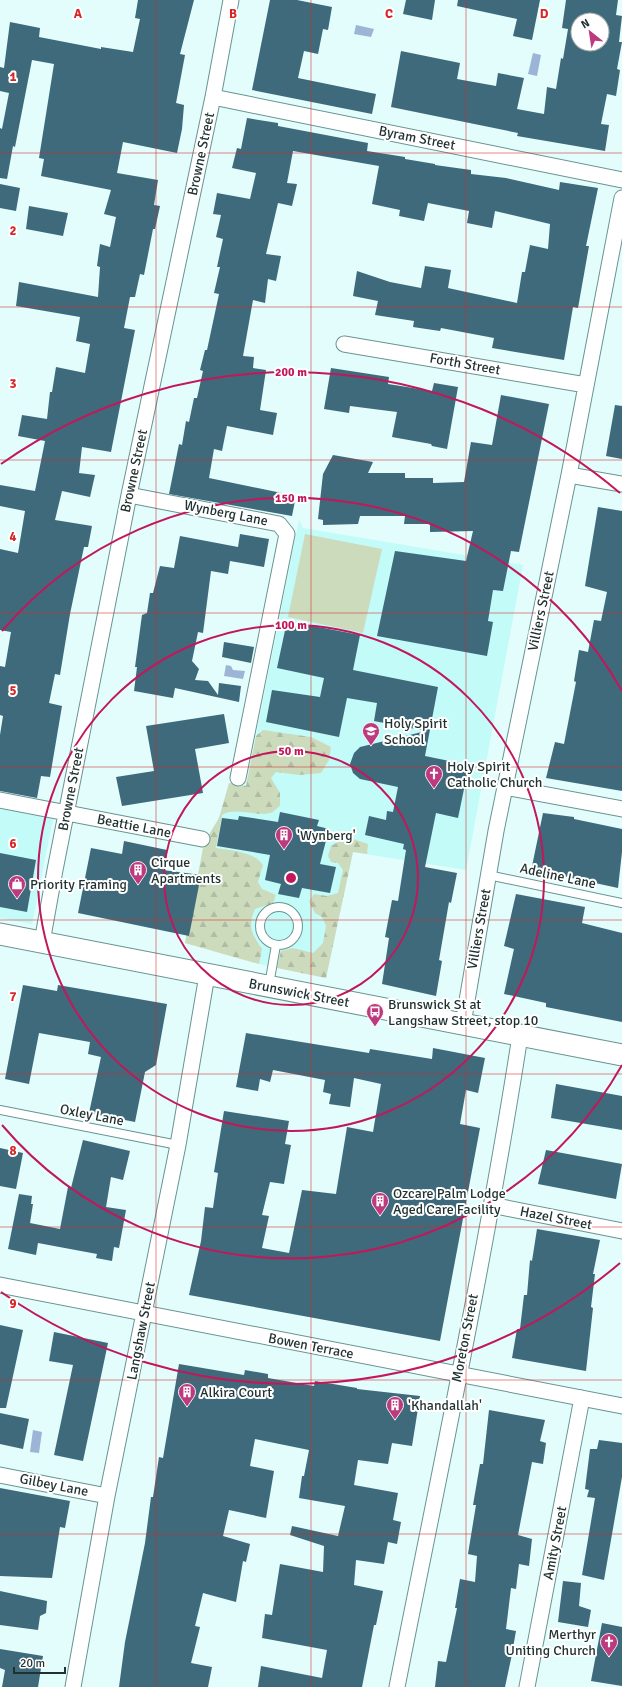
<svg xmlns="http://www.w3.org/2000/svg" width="622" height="1687" font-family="Signika,sans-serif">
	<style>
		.built { fill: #c2fbf8 }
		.grass { fill: #cddbbd }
		.forest { fill: url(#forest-firs) }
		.water { fill: #9cb5d7 }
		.building { fill: #3e6a7b; fill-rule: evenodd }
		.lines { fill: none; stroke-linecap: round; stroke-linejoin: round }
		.lane-casing { stroke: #689492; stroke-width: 10 }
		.street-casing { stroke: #689492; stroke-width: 17 }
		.secondary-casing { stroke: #689492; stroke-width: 23 }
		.lane { stroke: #fff; stroke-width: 8 }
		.street { stroke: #fff; stroke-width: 15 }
		.secondary { stroke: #fff; stroke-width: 21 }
		.grid { fill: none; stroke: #d62828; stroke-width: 1; stroke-opacity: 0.55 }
		.ring { fill: none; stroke: #c2185b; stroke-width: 2 }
		.labels { text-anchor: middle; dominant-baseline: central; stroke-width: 4; stroke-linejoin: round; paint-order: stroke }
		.street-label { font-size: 14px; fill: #1f3130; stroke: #fff }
		.poi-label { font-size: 14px; fill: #1f3130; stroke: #fff; text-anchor: start }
		.grid-label { font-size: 13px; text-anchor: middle; font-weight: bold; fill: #d62828; stroke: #fff; stroke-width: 4; stroke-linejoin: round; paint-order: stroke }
		.centre { fill: #c2185b; stroke: #fff; stroke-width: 2 }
		.ring-label { font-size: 12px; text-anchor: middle; font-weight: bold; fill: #c2185b; stroke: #fff; stroke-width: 4; stroke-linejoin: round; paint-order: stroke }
	</style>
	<defs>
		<pattern id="forest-firs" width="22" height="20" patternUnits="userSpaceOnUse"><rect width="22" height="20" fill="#cddbbd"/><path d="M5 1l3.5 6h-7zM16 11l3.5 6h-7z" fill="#b0bca3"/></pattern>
	</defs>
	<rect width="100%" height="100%" fill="#e2fdfb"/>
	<path class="built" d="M299,520L303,528L523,565L466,870L353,852L326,978L259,964L185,943L204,843L219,818L229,783L246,785Z
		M0,804L54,814L32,924L0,918Z"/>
	<path class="grass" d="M305,534L382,549L363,633L288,617Z"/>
	<path class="forest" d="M263,730L311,737L331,747L329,760L321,773L299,775L276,772L271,778L280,793V806C278,807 275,810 273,812C260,818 234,806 222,815L216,848C232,851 253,851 263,865L258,882L262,889L276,895L273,903L255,909C247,927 252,934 262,949L259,964L185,943L204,843L219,818L229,783L246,786L256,736Z
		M345,838H350L368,844L367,854L353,852L326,978L277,968L281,951L293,948L313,953L323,943L326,926L322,917L315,913L309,902L314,894L327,896L338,893L343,870L338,863L331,862L328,856L331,846Z"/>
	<path class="water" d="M356,25L374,29L371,37L354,34Z
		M533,53L541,55L537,76L528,74Z
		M226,665L231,666L233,670L245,671L243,679L224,676Z
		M33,1430L42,1432L39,1453L30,1452Z"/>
	<path class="building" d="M138,0H194L180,54L185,55L176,103L184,105L182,129L177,153L123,142L117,173L158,180L154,205L160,206L155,229H153L144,275L140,274L135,297H130L124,328L135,330L111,452L82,447L79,473L95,475L90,497L62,491L55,520L92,526L88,547H84L70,614L60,675L55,674L49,703L62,706L50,777L41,776L37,798L0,791V735L3,716L0,715V666L5,667L11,632L0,630V549L18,553L25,511L0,506V485L35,491L45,441L18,436L22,415L47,419L50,392H52L56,367L85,373L90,344L76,341L80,317L16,306L19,282L98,297L100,267L97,266L100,244L110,247L116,217L104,214L111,190L41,176L44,159L39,158L54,64L32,60L15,147L13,146L7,179L0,178V128L2,129L9,93L0,91V67L4,68L10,22L40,28L39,37L101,49V47L133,52L140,19L135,18Z
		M270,0H297L332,7L328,30L323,29L318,54L304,51L298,78L376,94L372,114L252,90Z
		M406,0H435L432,20L403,14Z
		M458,0H540L532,40L513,36L517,19L457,6Z
		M566,0H618L616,15L622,16L619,42H622L617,69L620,70L616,96L607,94L601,124L609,125L605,151L517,136L518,133L391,107L401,51L460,63L457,79L496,86L498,73L524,78L517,109L544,114L547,87L556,89L561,58L563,59L568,29L562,28ZM578,20H602V44H578Z
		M247,118L278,123V126L368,143L367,151L405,157V159L435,164V165L471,170V174L506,178L559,190L560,182L598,188L586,246H589L578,308L573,307L564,360L492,348L494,338L441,328L440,331L413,327L414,321L375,315L378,301L353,296L357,271L390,282L421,288L425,266L451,270L448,288L517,303L522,272H525L530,245L548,249L550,224L495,211L492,228L467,223L469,211L428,203L424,221L399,216L400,210L372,204L379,166L293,151L287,183L297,184L292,206L278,203L266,254L281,256L276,281L268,279L265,303L253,300L243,356L254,357L253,368L266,370L260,410L277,413L273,435L227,426L222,451L214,449L209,478L296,496L292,516L169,494L179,444L182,445L186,421L189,422L194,398H197L203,371L200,370L205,350H207L219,294L214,293L220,267H217L223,239L216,237L221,215L213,214L217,193L250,199L256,173L232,168L237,148L241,149Z
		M0,184L20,188L16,211L0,208Z
		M29,206L68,213L63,236L26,229Z
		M331,368L389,377L388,384L432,391L434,383L458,387L447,449L432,446L431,444L392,437L397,412L350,406L349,413L324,409Z
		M501,395L549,404L519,552L511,551L503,591L493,590L488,621L493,622L487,656L377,636L395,551L466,561L473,531L430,532V524H404L405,516H360L358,524L323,525V520L318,519L323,474L333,455L373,462L368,473H405V478H433V483L464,482L471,442L492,445Z
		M615,405L622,406V459L606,456Z
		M598,507L622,511V791L546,778L555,742L564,744L576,682L574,681L579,650L588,652L594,620L601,621L607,592L585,586Z
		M240,534L269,539L264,567L230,561L228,574L211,571L203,633L198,632L192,661L199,669L195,680L208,681L218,695L219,683L241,686L239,702L175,688L173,698L134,691L137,667H135L142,615L147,613L150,593H153L160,566L174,568L180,536L238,547Z
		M287,621L360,635L353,670L438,687L425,756L469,765L458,818L436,813L425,867L457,873L451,903L449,902L439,960L442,961L436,996L382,984L389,938L385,937L392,900L398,901L406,850L403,849L404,844L365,835L369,816L386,820L387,811L393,812L398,787L360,779L353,773L350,764L354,753L360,747L426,731L374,721L377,703L347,698L339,737L266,722L272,690L320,697L324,678L277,668Z
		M224,642L254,647L251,663L222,657Z
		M224,714L229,743L195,749L203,793L122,806L116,777L154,771L146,726Z
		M280,812L319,820L317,826L329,829L320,864L336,867L330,893L302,888L299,898L278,894L281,884L265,880L270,855L217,846L222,818L238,820L239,816L278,822Z
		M543,813L574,817V819L622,829V852L618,888L563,876V878L531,871Z
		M124,841L167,850L163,870L201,875L189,936L78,913L91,848L122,854Z
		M0,853L36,860L27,912L0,907Z
		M516,894L585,907L582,923L622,933V1022L546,1007V1003L504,994L514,949L504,946Z
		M23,985L57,991L58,985L167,1004L156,1065L145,1072L135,1122L89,1113L101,1057L88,1054L90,1042L39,1033L29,1084L5,1079Z
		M246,1033L369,1053L370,1049L432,1059L433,1048L485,1058L478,1093L466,1090L460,1124L480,1128L440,1341L189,1295L201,1241L205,1207L213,1208L218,1173L214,1172L224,1111L289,1121L285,1144L291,1145L284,1184L270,1182L262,1215L269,1216L262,1248L289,1253L302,1190L336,1194L347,1127L373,1132L381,1084L354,1078L350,1107L329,1104L331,1094L323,1092L325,1080L273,1070L270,1082L260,1079L258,1091L236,1087Z
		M556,1084L622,1096V1130L551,1118Z
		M83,1140L130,1151L123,1180L111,1177L106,1207L126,1210L119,1248L114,1247L112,1261L96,1258L97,1254L38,1243L36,1255L8,1249L19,1194L32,1196L31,1204H33L30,1223L60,1229L68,1187L71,1188Z
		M0,1148L23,1153L16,1189L0,1186Z
		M546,1150L622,1164L616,1199L538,1184Z
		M537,1229L600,1240L593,1274H595L591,1307L593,1308L586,1371L512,1358L517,1329H520L524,1295H527L530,1260L532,1261Z
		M0,1325L23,1330L6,1408H0Z
		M54,1332L108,1343L83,1461L54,1455L73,1365L49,1361Z
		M179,1364L244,1375L245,1370L268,1374V1378L314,1386L315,1381L357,1388V1389L420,1396L412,1446L392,1443L388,1464L358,1460L354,1485L398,1493L393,1520L401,1522L397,1544L388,1542L384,1564L356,1560L354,1585L383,1591L376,1625H374L362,1687H258L261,1666L322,1678L327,1650L262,1638L265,1614L272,1615L280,1564L323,1572L324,1546L290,1535L292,1526L338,1536L345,1506L299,1498L302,1476H304L309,1450L255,1439L250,1466L274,1471L266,1518L229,1510L223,1536L250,1544L246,1562L243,1561L236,1602L203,1593L195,1626L200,1627L191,1663L212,1667L208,1687H119L125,1642L145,1543L151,1497H153L159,1457L163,1458Z
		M489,1410L545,1420L540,1441L546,1443L543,1464L532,1462L518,1535L532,1539L529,1566L519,1564L516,1589L511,1588L506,1629L516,1631L511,1659L505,1687H435L438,1661L446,1662L457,1608H455L460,1579L475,1582L477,1556L468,1554L476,1505H473L480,1464H483Z
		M0,1413L29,1419L23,1449L0,1444Z
		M599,1440L622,1443V1477L604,1580L582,1575L595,1498L587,1497L589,1490L585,1489L590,1449H597Z
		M0,1488L70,1501L65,1528L60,1527L52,1578L0,1576Z
		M563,1581L581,1583L579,1606L591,1610L588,1627L558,1622Z
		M0,1591L47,1601L46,1613L40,1616L38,1630L0,1625Z
		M602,1623L622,1627V1686L591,1681Z
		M0,1649L43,1656L38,1687H2L5,1670L0,1668Z"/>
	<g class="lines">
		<defs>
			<path id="lane" d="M488,875L622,903
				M260 926a19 19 0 1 1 38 0a19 19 0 1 1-38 0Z
				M269,985L276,945
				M0,1110L178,1145"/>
			<path id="street" d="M213,97L622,180
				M344,344L586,385
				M569,475L622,484
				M129,495L279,524L287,534L238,778
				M505,787L622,809
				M0,800L202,839
				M42,942L55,870L129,495L213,97L231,0
				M463,1024L496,831L569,475L622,198
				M491,1205L622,1231
				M0,1285L622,1406
				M0,1475L107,1496
				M73,1687L107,1496L178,1145L207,975
				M397,1687C440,1470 486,1254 520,1036
				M527,1687L582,1398"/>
			<path id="secondary" d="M0,934L622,1055"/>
		</defs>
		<use href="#lane" class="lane-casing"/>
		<use href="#street" class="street-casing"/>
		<use href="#secondary" class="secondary-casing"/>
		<use href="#lane" class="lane"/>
		<use href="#street" class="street"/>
		<use href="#secondary" class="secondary"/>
	</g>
	<path class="grid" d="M156,0V1687M311,0V1687M466,0V1687M0,153H622M0,307H622M0,460H622M0,613H622M0,767H622M0,920H622M0,1074H622M0,1227H622M0,1380H622M0,1534H622"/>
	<g class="ring">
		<circle cx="291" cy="878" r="127"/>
		<circle cx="291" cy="878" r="253"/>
		<path d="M622 1065A380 380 0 0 1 2 1125M2 631A380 380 0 0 1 622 691"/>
		<path d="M620 1263A506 506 0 0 1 1 1292M1 464A506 506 0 0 1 620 493"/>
	</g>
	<defs>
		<symbol id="school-pin" viewBox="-11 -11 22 30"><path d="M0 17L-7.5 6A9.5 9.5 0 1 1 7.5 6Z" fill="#be3a7f" stroke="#fff"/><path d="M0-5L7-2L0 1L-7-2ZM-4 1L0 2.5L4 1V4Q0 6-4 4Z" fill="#fff"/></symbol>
		<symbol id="church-pin" viewBox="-11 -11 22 30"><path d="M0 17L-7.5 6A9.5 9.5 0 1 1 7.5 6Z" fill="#be3a7f" stroke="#fff"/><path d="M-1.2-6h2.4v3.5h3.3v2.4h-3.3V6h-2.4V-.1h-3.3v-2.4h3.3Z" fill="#fff"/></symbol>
		<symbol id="building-pin" viewBox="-11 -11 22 30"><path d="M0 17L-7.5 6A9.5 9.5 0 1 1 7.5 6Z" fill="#be3a7f" stroke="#fff"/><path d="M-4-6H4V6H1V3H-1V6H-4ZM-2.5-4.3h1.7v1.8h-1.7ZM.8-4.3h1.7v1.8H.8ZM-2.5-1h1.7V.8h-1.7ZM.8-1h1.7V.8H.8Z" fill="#fff"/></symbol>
		<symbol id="shop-pin" viewBox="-11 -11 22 30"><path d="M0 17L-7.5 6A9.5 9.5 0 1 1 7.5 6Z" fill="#be3a7f" stroke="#fff"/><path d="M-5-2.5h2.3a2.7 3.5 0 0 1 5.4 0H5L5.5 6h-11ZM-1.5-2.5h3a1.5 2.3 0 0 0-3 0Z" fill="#fff"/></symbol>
		<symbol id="bus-pin" viewBox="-11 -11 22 30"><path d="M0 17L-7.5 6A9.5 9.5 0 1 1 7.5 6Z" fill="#be3a7f" stroke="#fff"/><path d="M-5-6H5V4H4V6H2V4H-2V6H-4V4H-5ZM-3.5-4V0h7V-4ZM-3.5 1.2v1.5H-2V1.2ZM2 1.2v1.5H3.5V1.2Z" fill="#fff"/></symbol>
	</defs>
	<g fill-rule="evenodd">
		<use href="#school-pin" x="361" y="721" width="20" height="27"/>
		<use href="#church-pin" x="424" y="764" width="20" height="27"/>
		<use href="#building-pin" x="274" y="825" width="20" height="27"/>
		<use href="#building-pin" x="128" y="860" width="20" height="27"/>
		<use href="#shop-pin" x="7" y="874" width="20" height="27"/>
		<use href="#bus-pin" x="365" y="1002" width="20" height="27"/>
		<use href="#building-pin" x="370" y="1191" width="20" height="27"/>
		<use href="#building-pin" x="177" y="1382" width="20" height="27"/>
		<use href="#building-pin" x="385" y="1395" width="20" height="27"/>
		<use href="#church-pin" x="599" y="1632" width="20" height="27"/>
	</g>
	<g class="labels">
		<g class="street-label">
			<text transform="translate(417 138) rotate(11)">Byram Street</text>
			<text transform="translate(201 154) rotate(-78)">Browne Street</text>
			<text transform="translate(465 364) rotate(10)">Forth Street</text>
			<text transform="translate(134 471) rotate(-78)">Browne Street</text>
			<text transform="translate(226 513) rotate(11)">Wynberg Lane</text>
			<text transform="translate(541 611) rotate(-78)">Villiers Street</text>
			<text transform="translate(71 789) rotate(-79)">Browne Street</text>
			<text transform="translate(134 826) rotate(11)">Beattie Lane</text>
			<text transform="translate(558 876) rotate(12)">Adeline Lane</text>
			<text transform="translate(479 929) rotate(-80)">Villiers Street</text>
			<text transform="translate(299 993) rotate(11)">Brunswick Street</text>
			<text transform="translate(92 1115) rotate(11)">Oxley Lane</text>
			<text transform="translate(556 1218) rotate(11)">Hazel Street</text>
			<text transform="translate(141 1331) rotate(-79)">Langshaw Street</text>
			<text transform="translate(465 1338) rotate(-79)">Moreton Street</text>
			<text transform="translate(311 1346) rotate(11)">Bowen Terrace</text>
			<text transform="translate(54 1485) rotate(11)">Gilbey Lane</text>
			<text transform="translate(555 1543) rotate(-79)">Amity Street</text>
		</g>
		<g class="poi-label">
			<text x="384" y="723">Holy Spirit<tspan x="384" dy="16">School</tspan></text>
			<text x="447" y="766">Holy Spirit<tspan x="447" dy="16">Catholic Church</tspan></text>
			<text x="297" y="835">'Wynberg'</text>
			<text x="151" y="862">Cirque<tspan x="151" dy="16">Apartments</tspan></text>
			<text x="30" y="884">Priority Framing</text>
			<text x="388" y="1004">Brunswick St at<tspan x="388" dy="16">Langshaw Street, stop 10</tspan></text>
			<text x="393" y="1193">Ozcare Palm Lodge<tspan x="393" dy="16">Aged Care Facility</tspan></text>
			<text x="200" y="1392">Alkira Court</text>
			<text x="408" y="1405">'Khandallah'</text>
			<text x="596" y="1634" text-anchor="end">Merthyr<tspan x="596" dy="16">Uniting Church</tspan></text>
		</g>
	</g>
	<g class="grid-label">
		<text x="78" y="18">A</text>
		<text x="233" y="18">B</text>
		<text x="389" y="18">C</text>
		<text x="544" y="18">D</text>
		<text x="13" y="81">1</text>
		<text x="13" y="235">2</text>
		<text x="13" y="388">3</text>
		<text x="13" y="541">4</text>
		<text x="13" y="695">5</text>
		<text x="13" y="848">6</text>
		<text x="13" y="1001">7</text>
		<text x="13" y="1155">8</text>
		<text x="13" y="1308">9</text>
	</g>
	<circle cx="291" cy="878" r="6" class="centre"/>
	<g class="ring-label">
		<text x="291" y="376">200 m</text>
		<text x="291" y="502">150 m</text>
		<text x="291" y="629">100 m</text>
		<text x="291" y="755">50 m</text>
	</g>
	<g transform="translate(590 32) rotate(330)"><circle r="19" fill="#ffffff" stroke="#a5adac"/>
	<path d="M0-3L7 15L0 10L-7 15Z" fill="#be3a7f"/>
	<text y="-6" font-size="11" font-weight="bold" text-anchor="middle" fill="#1f3130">N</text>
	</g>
	<path d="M14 1667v6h51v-6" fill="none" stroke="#1f3130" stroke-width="2"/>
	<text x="20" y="1667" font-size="12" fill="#1f3130" stroke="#ffffff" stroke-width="3" paint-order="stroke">20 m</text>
</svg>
